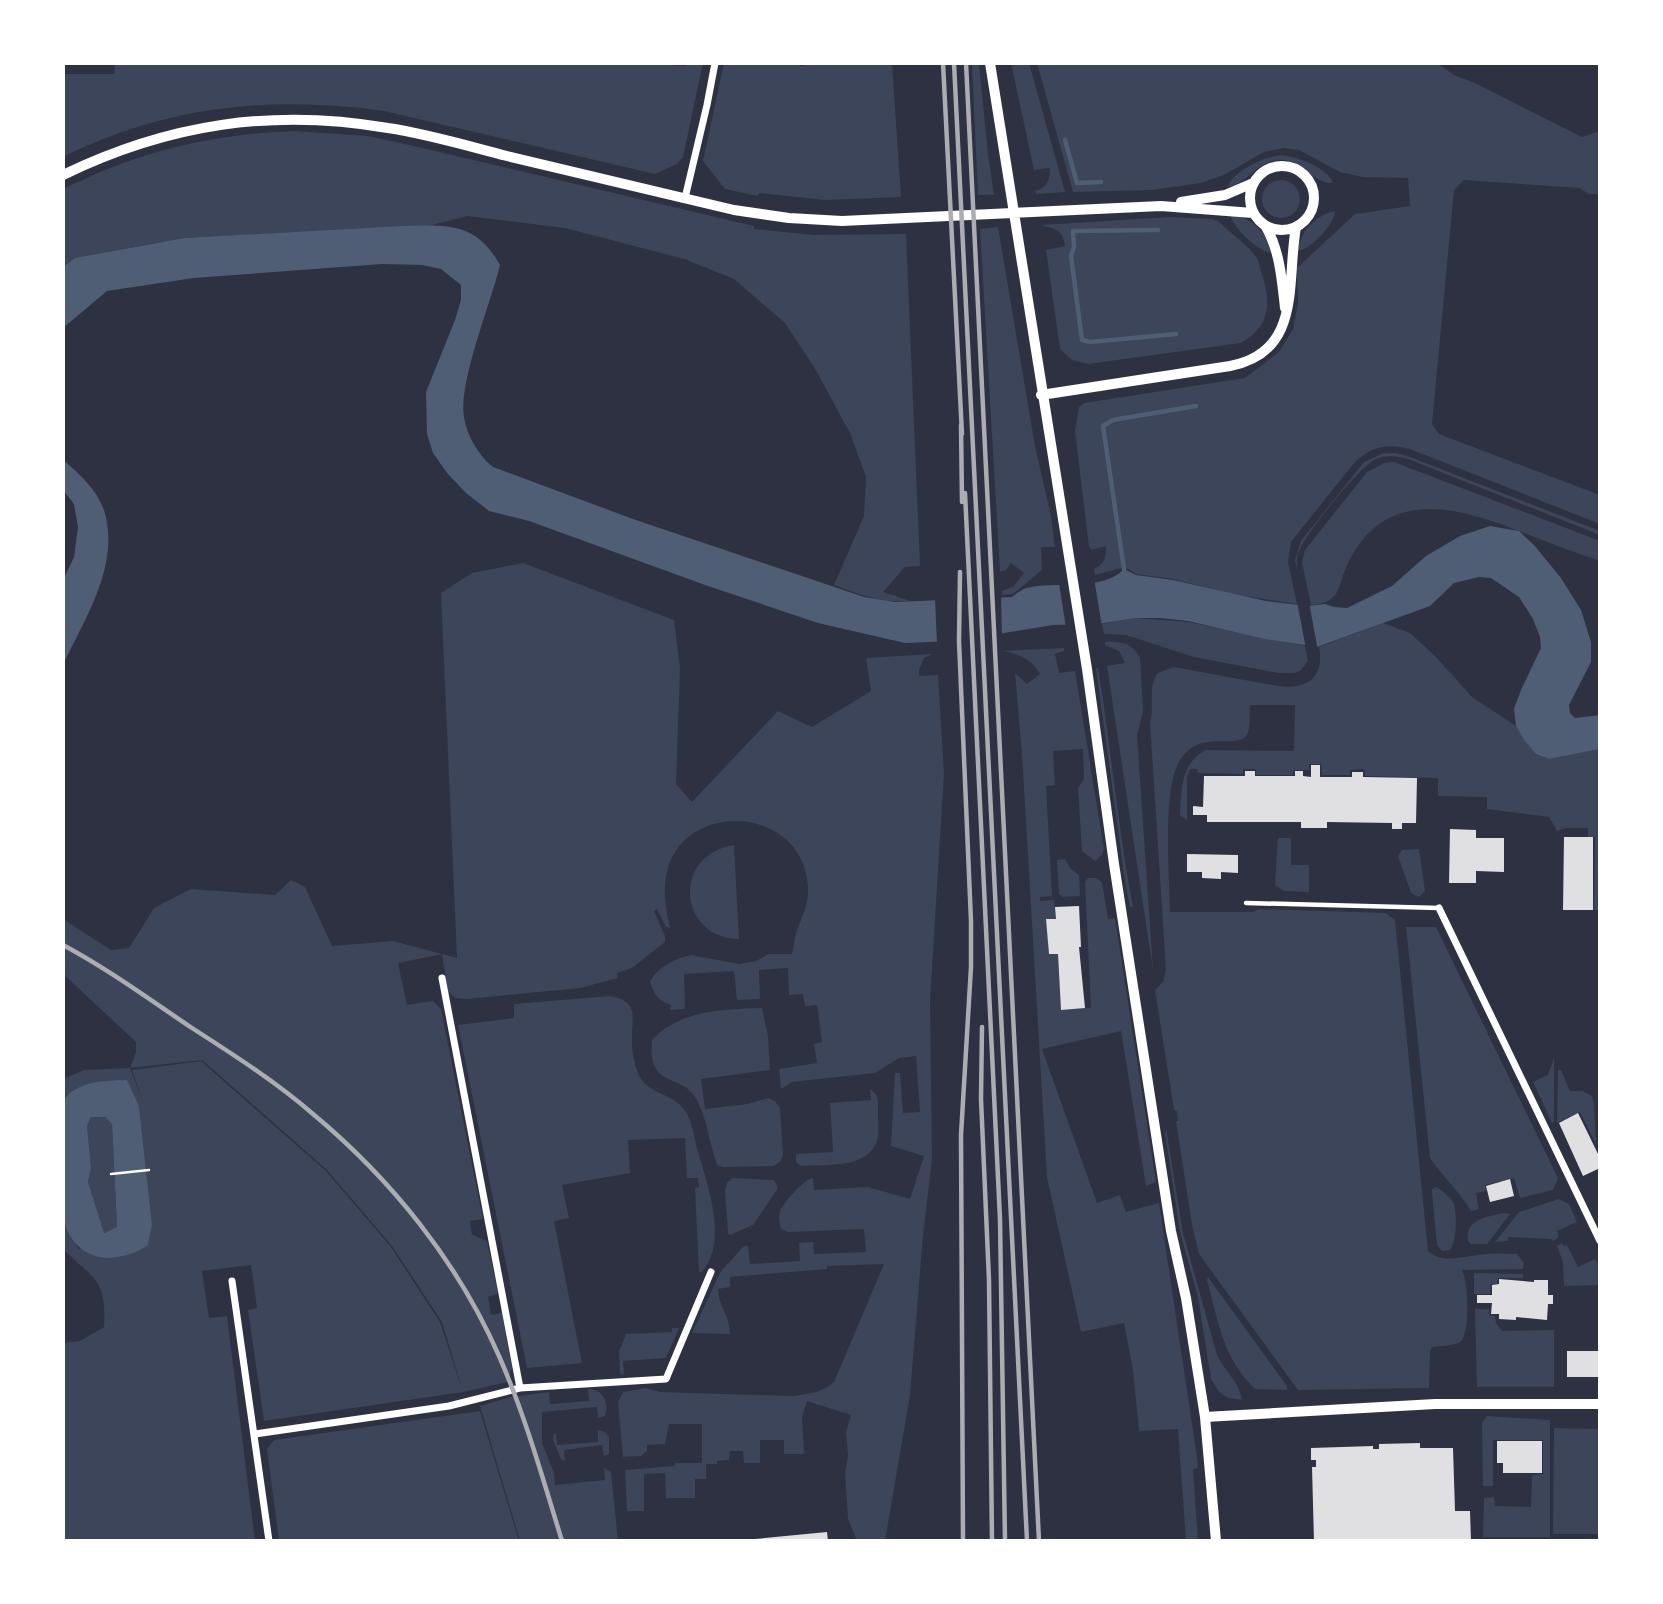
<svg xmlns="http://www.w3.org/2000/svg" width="1663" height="1604" font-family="Karla,sans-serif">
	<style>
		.green { fill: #3c4559 }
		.water { fill: #4f5d75; fill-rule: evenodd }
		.pier { fill: #2d3142 }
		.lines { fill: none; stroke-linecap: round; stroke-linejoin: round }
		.stream { stroke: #4f5d75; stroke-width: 4.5 }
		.building { fill: #e0e0e3 }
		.path { stroke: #fff; stroke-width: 2.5 }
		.service { stroke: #fff; stroke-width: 4.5 }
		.minor { stroke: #fff; stroke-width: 7 }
		.tertiary { stroke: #fff; stroke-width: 10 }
		.rail { stroke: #abadb3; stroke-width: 4.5 }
	</style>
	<rect width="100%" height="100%" fill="#2d3142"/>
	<path class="green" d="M115,63H635L686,66V63H703L683,157L677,164L655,174L384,111C272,95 166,106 63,157V74H114Z
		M724,63H799L800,66L818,63H892L901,197L826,200L759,193L758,196L725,189L703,161Z
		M972,63H979L988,154L994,195H978Z
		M1011,63H1029L1065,192L1036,194L1035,191C1047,188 1050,180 1050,168L1034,170Z
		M1037,63H1437L1454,75L1475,83L1582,137L1600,131V194H1589L1579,188L1464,180L1454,190L1432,424L1439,434L1600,495V524L1410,449C1387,443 1372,446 1355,462L1291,542L1288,562L1297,604L1237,595L1173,579L1136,574L1125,567L1095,575L1094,569C1105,564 1106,556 1106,546L1092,550L1089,547L1075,431L1079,407L1084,403L1245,378L1279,352L1293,329L1298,303L1297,268L1355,214L1410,206L1408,178L1363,177L1340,172L1299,150L1283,148L1264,152L1224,175L1201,183L1152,190L1073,192Z
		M295,131L368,136L414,146L754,226V229L814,235L906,234L920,566L905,567L883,592L910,601C882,603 859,595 834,585L864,516L866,477L850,433L814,367L785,323L734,279L684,259L565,228L467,216L428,226L184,238L75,258L63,267V189C140,151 210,134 295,131Z
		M1282,155C1298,157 1328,168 1333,183C1311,184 1301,157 1277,160C1256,163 1248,183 1228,187C1232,171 1266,156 1282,155Z
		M1262 199a19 19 0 1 1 38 0a19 19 0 1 1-38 0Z
		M1335,211C1335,224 1311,249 1298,251C1300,231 1316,215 1335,211Z
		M1230,214C1250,216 1268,233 1271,253C1257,251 1233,228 1230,214Z
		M1170,217L1212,219L1218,221C1228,231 1252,248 1258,260C1259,263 1260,269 1261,271C1271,301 1272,325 1241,343L1088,364L1072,360L1060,349L1046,250L1065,246C1063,229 1054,229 1041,225Z
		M998,227L1035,446L1051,516L1055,547H1041L1042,570L1013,594L1002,595V591L1013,587L1024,573L1011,563L1006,570L1000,572L980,229Z
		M1384,453H1396L1410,457L1600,531V535L1408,459C1397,456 1387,454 1376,459C1361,465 1307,532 1300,549C1296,556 1297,563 1297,570L1295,560L1301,541L1364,462Z
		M1394,462L1600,541V561C1574,552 1549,543 1524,533C1460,508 1389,485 1349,561C1336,586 1344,602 1311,605L1302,563L1305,550L1367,472L1384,463Z
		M523,563L674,620L680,668L676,784L692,802L778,711L812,727L871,691L866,658L933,654L924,658L919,670V676L938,675L944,774L930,1001L932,1160L923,1235L910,1395L885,1541H857L848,1519L845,1473L848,1456L846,1432L851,1415L807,1401L802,1417L804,1454H784V1440H760V1463H744L743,1451H730L729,1460L717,1461V1464H706V1479H695V1498H666L665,1473L644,1474V1511H627L625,1470L675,1466V1463H702V1424H669L665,1444L647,1445V1451L641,1456L623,1457L618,1402L623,1392L646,1388L660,1392L793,1396C808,1394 822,1393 834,1382L884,1264L827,1266V1269L730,1277V1287L718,1289C719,1308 729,1312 730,1334L692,1333L721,1271L744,1246H748L750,1264L800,1261L799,1243L813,1242L814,1254L866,1252L864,1229L788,1232L781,1229C780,1224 778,1217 780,1211C784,1202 803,1180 813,1178L814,1190L868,1187L910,1199L924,1156L891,1146L895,1073H900L903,1113L920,1112L916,1056L899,1058L875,1073L792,1082L781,1089L779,1069L817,1063L814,1044L822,1042L817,1005L805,1006L803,994L789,995L788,968L759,970L760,999L737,1000L734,971L684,974L685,1009L670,1010L671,1005C658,1000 654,995 650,981C658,967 676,958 691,955L739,964L756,961L769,954H792C794,947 794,940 796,933C802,916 809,905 808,887C803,801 671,798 665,885C664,900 667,914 670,928L666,927L657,909L654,911L665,936V942L632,968L617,973L618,978L580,988L467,999L455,998L448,992L442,954L398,963L407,1005L433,1001L441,1009L483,1219L470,1221L472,1235L487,1241L498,1293L488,1297L491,1315L502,1313L512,1368L508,1382L463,1392L442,1322L392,1246L327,1170L202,1060L130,1068L142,1099L132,1070L201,1061L326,1171L391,1247L440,1322L463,1392L264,1421L248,1310L257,1308L251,1265L202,1271L209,1318L227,1316L255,1541H63V1343L80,1341L104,1327C107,1278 93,1279 63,1249V1208L68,1231L79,1249L152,1224L139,1106L127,1081C105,1081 77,1080 63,1101V1079L84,1070L130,1068L136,1052V1042L63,974V919L111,950L129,948L154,908L191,889L275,895L291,880L305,887L332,946L393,941L457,958L441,593L472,573Z
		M1136,618L1188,622L1305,646L1308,661L1300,671L1294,673H1278L1194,657L1126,635L1104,634L1102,624Z
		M1383,623L1410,633L1436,657L1472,697L1516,726L1536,754L1549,759L1600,749V910H1594L1595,837H1588V828H1566L1557,831L1549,817L1487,809V797L1438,796V778L1365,776L1364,769L1350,770V775H1322L1321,764H1309V770H1294L1293,775H1256V769H1243V774L1198,773L1197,769H1190L1187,776V820L1180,815C1182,789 1180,765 1205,750L1294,751L1295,705H1250C1249,713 1251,724 1248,732C1241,755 1193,721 1175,771C1164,804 1169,875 1170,912H1252L1260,909L1386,913L1395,920L1428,1251C1445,1266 1468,1254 1488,1254C1498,1253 1508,1254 1517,1254L1524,1263L1523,1269L1462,1270C1468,1280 1471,1334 1460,1342C1454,1346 1440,1346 1432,1347L1430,1352L1429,1388L1298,1390L1199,1254L1192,1225L1176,1121H1178L1177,1111L1174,1110L1155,990L1163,982L1166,970L1150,723C1155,706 1147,687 1158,673L1174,667L1278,686C1306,690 1325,678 1319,647Z
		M1105,642C1121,641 1133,643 1140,658L1143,711L1137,735L1153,970L1107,666L1125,663L1119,651L1105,645Z
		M1064,648V651L1055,654L1059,673L1075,671L1104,849L1102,855L1095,861L1082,851L1078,788L1084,779L1083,749L1053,751L1055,785L1046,786L1052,896L1040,897V901L1054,900L1056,919L1047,920L1049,954H1058L1061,1009L1091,1008L1085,882L1088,878H1096L1102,882L1108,919L1115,918L1156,1182L1146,1186L1121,1031L1042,1049L1097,1203L1120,1195L1126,1212L1159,1203L1197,1457L1198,1468L1193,1469L1198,1541H1186L1178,1429L1139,1431L1133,1370L1124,1323L1081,1332L1047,1177L1022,754L1015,673L1027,684L1040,674C1032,660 1020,654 1003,651Z
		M1096,668H1098C1111,747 1118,828 1133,907H1130L1125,882Z
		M1278,838H1291V865H1309V892L1284,891L1275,885Z
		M734,845L739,939C678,938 671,855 734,845Z
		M1419,849L1425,891L1419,897L1411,893L1398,856L1402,850Z
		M1065,859L1070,868L1079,875L1080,896L1063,897L1059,894L1057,860Z
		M1406,927H1436L1558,1178L1553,1190L1520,1198L1514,1178L1485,1185L1486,1191L1476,1193L1479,1209L1471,1211C1459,1191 1443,1177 1430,1158Z
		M610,996C641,1002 631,1018 632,1041C632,1051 634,1063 638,1073C646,1094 670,1092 683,1108C692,1118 694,1136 697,1148C707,1184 729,1240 702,1272H699L695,1188L699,1187L698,1178H687L685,1138L628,1140L630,1173L562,1185L569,1218L554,1221L582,1363L527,1368L458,1025L514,1018V1004Z
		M762,1008L768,1036L770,1070L701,1079L705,1109L747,1104L768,1098L775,1101L780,1108L783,1155L781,1161L774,1166L723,1167L717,1165L715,1158C709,1140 706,1117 697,1100C682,1071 647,1091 652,1040C680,1010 724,1009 762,1008Z
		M1554,1058V1122L1552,1123L1533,1082L1548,1075Z
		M1558,1070H1561L1570,1091H1583L1592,1096L1594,1103L1596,1144L1580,1112L1557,1123Z
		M870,1089C880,1095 878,1103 878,1114C878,1121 879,1129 878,1136C872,1170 827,1164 801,1166L796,1162V1154L833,1152L830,1103L871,1100Z
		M91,1117H105L112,1124L117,1228L103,1233L88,1182L91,1167L87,1126Z
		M1166,1128L1183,1233L1217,1355C1225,1371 1240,1383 1242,1400L1229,1398L1220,1393L1211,1379L1198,1297L1180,1232L1165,1133Z
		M732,1178L774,1180L778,1188L753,1225L730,1235L728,1233L725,1190L727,1183Z
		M1437,1187C1443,1192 1451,1197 1454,1204C1457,1216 1457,1240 1450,1250L1442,1251L1437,1245L1432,1193V1189Z
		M1559,1199L1569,1204L1577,1222L1557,1231L1559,1237L1553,1241L1551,1239L1508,1237V1241L1495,1242L1519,1212Z
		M1504,1213L1510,1214L1487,1244H1471L1468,1241C1464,1219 1487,1217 1504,1213Z
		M1562,1243L1564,1246L1567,1245L1578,1267L1595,1259L1600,1268V1285L1564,1286L1563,1262L1557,1246Z
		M1474,1273L1523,1274V1278H1498L1497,1284H1491L1490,1294H1474Z
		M1208,1277L1287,1386V1390L1255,1389C1223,1359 1218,1320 1207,1280Z
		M1475,1309H1489V1315L1495,1316L1496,1323L1502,1331L1554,1330V1387H1477Z
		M672,1328H679L666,1358L623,1361L624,1374H620L619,1352L626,1334L672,1332Z
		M588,1389C604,1389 609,1403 605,1416L598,1418L597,1407L542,1412V1443L554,1473L555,1485L605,1480L604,1468L611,1472L618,1541H520L480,1406L511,1397L549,1392L550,1404L589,1401Z
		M480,1411L519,1541H279L267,1449L274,1440Z
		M1487,1416L1550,1420V1537H1483L1484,1498L1494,1497L1495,1506L1531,1507L1532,1475L1543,1474V1440H1493V1486H1483L1482,1423Z
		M1554,1428L1600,1429V1534H1553Z
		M598,1430L605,1432L609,1437V1454L604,1456L602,1445L564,1450L565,1461L561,1459L553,1440L554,1434H556L557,1445L598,1442Z"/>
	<path class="water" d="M403,226C448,225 476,222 500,265C491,303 458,383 464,417C467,436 479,456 493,467L633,519L864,597L895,602L1012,597C1016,594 1021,590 1026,588C1055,581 1102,592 1124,569L1136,575L1173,580L1266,601L1307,606L1325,604L1334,607L1347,608L1392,586L1426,556L1460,536L1490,526L1519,531L1534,545L1561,578L1581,610L1591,642V662L1569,705L1570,713L1575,718L1600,715V749L1549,759L1536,754L1524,740L1516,726L1514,709L1521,690L1541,648L1540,637L1533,619L1519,597L1491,578L1479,577L1454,583L1430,606L1317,647L1265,639L1188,621L1160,618H1136L1098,624L1053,625L955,641L905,643L818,623L705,585L529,521L489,511L466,493L447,473L433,453L427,434L426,392L455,320L461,300V285L441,269L422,265L382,264L194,278L107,291L63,328V267L75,258L184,238Z
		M63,460C79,473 97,490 104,510C121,564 85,618 63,665V580L74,557L78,527L74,504L63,490Z
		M127,1080L139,1106L152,1224L148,1245C137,1253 120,1258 107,1258C89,1257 76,1248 68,1232C57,1209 63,1130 63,1101C77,1080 105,1081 127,1080ZM91,1117H105L112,1124L117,1227L104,1233L88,1182L91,1167L87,1126Z"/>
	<path class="pier" d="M1094,578L1102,627L1066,628L1059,583Z
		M1001,594L1002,638L937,645L935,597Z
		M1297,601L1309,602L1318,651L1306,649Z"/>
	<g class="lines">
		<path class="stream" d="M1065,140L1077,183L1101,182
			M1158,230L1073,231L1074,247L1071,256L1082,340L1090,342L1176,334
			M1124,569L1103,426L1113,420L1196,406"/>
	</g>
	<path class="building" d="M1311,765H1320V777H1352V772H1363V777L1417,778L1416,823H1402V829H1392V823L1327,822V828H1301V822H1207V815H1193V806L1203,807L1204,776H1245V771H1255V776H1295V771H1303V776L1311,777Z
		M1450,829L1476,830V838H1504V872L1476,871V883H1449Z
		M1564,837H1593V910H1563Z
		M1187,854L1238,855V873L1221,872V879L1202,878V872H1187Z
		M1079,906L1081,947H1079L1085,1008L1061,1010L1058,954H1049L1046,919H1056L1055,907Z
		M1578,1113L1600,1158V1168L1583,1176L1559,1123Z
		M1510,1179L1514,1196L1490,1202L1486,1186Z
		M1499,1279L1534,1282V1280H1548V1295H1553V1304H1548L1547,1320L1516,1317V1320L1499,1319V1314H1491L1492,1303H1477V1295H1492V1285L1499,1284Z
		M1567,1351H1600V1377H1567Z
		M1497,1441H1542V1473H1503V1463H1497Z
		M1420,1443V1448H1453L1455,1511H1470L1471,1541H1314L1312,1467H1316V1460H1311V1448L1373,1446V1449H1379V1444Z
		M827,1532L828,1541H755V1539Z"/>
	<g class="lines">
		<path class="path" d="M111,1174L149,1170"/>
		<path class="service" d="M1246,903L1439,908"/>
		<path class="minor" d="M685,198L707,105L715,63
			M1439,908L1600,1241
			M442,978L520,1388
			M232,1281L269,1541
			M255,1434L449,1406L520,1388L666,1379L711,1272"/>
		<path class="tertiary" d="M990,63L1087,669L1114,864L1171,1231L1186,1298L1205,1417L1216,1541
			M1250 198a32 32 0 1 1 64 0a32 32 0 1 1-64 0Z
			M63,175C168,124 273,108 388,128C428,134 468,146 507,156C583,174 659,192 734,210L789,218L842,221L1161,206L1253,213
			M1181,202L1225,195L1253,183
			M1266,227C1280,251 1282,281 1285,308
			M1041,395L1230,366C1303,352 1286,282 1296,227
			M1205,1417L1435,1404H1600"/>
		<path class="rail" d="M943,63L962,434
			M954,63L1027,1541
			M966,63L1039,1541
			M961,425L962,502
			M965,493L1000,1219L1005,1541
			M960,572L959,641L971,921V967L961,1135L963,1541
			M63,945C108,969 150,1000 192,1028C234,1055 276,1082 313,1114C391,1179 458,1262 499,1356C525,1415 543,1479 562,1541
			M982,1027L981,1099L989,1280L992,1541"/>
	</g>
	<rect width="1663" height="1604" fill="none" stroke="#ffffff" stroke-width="130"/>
</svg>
